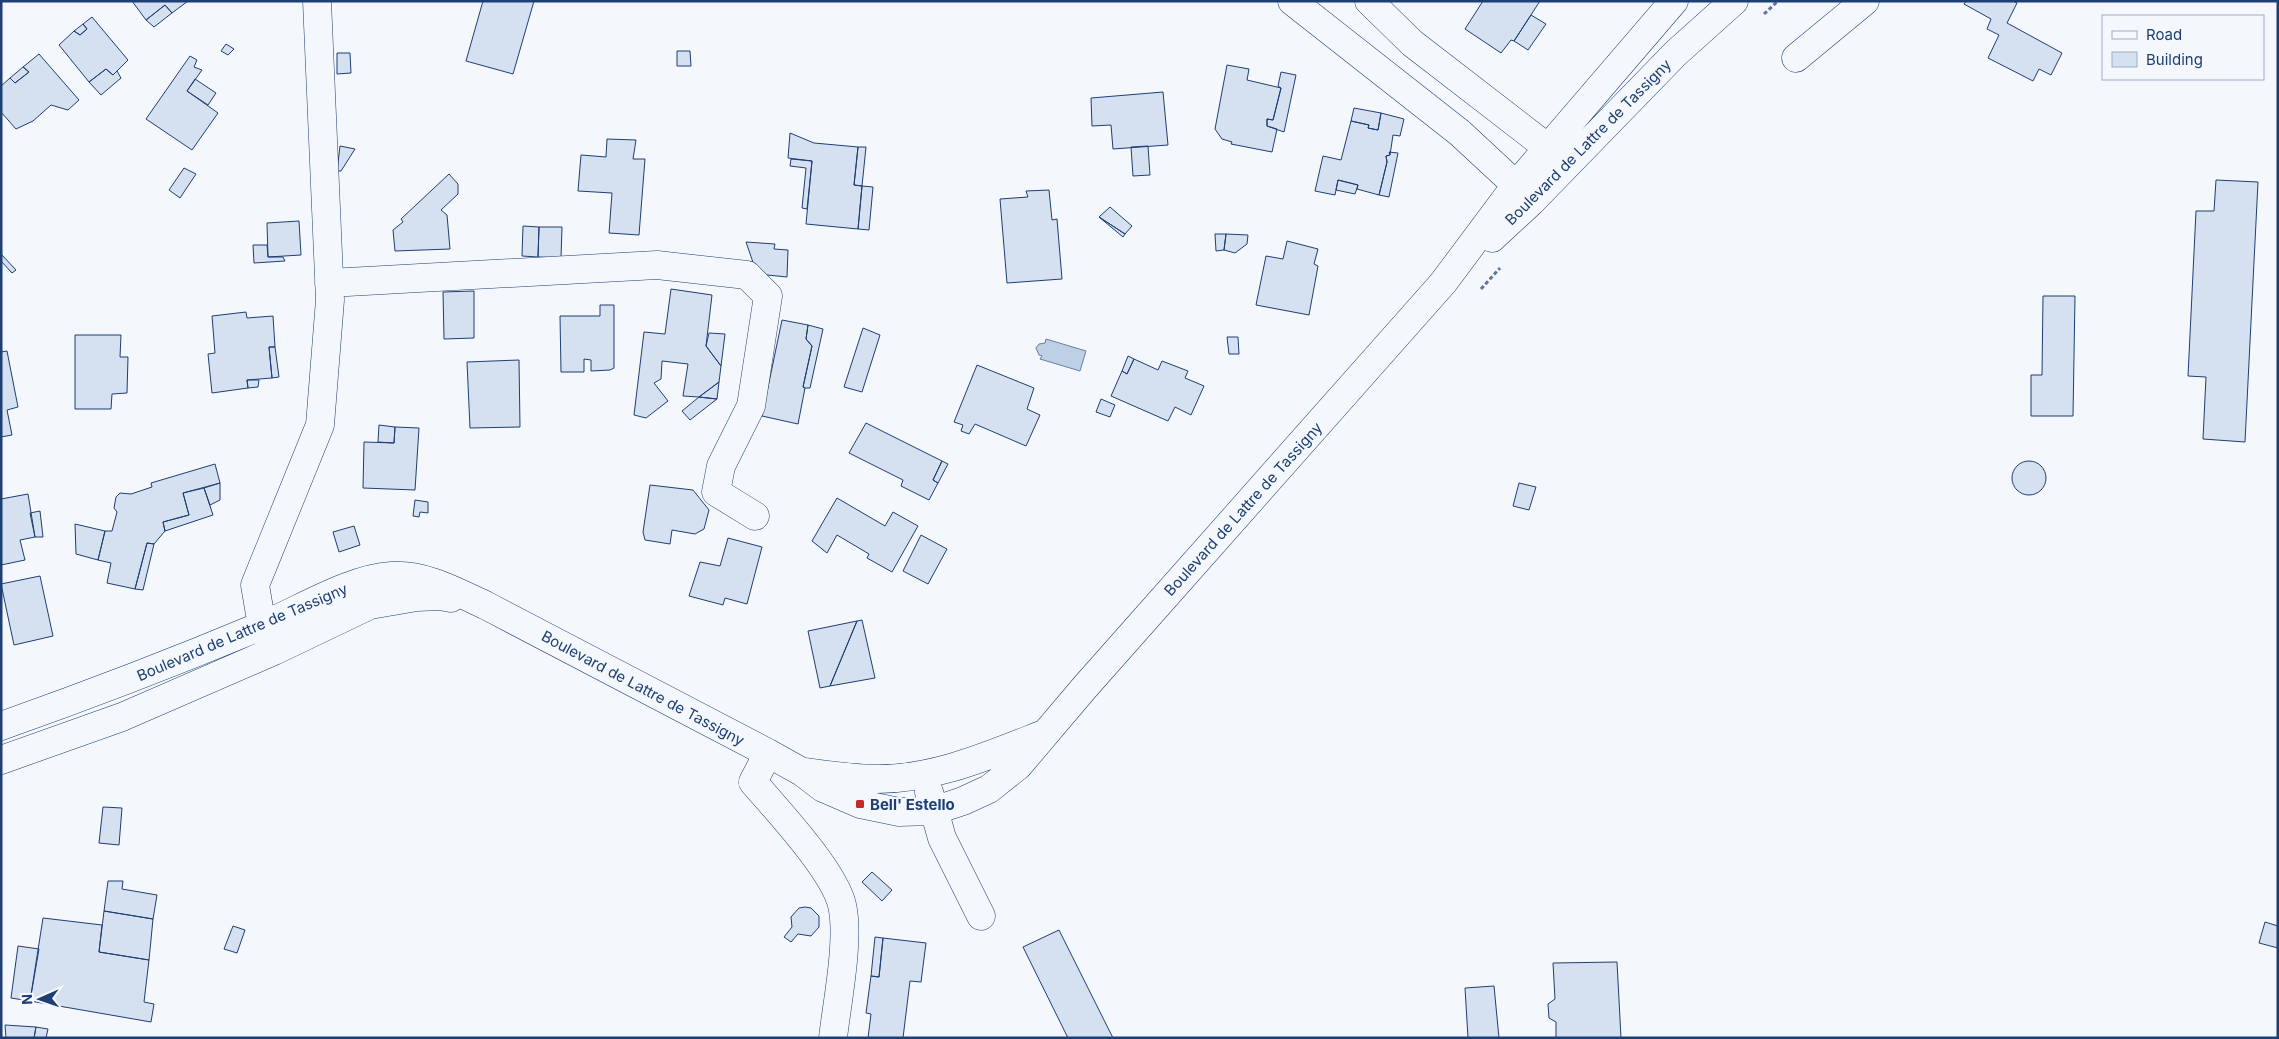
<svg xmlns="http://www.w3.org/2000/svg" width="2279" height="1039" font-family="Inter,sans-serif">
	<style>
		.water { fill: #bed0e5; stroke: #687fa3 }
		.building { fill: #d5e0f0; stroke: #1d3f73 }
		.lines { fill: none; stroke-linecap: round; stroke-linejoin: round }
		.minor-casing { stroke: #1d3f73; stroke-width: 29 }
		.path { stroke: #5e769c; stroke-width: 3; stroke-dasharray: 4 2.5; stroke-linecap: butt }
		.minor { stroke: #f4f7fb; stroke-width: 28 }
		.poi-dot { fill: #c62828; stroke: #f4f7fb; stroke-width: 2 }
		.labels { text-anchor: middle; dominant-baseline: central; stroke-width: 4; stroke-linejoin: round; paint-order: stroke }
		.street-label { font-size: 15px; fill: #1d3f73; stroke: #f4f7fb }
		.poi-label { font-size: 15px; font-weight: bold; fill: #1d3f73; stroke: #f4f7fb; text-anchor: start }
	</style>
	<rect width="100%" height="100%" fill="#f4f7fb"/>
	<path class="water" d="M1046,339L1086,351L1080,371L1040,359L1042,356L1039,355L1036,348L1039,344L1045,343Z"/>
	<path class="building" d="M132,1H188L172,13L165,5L146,20Z
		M483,1H534L513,74L466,61Z
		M1483,1H1540L1514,41L1511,40L1501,53L1465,29Z
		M1966,1H2013L2017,3L2007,23L2062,53L2051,75L2039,69L2033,81L1988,58L1999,35L1987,29L1991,19L1964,4Z
		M165,5L172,13L154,27L146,20Z
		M1531,15L1546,24L1528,50L1514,41Z
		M92,17L128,60L113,75L106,69L89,82L59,45L74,31L80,35L87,29L83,24Z
		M83,24L87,29L80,35L74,31Z
		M226,44L234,49L228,55L221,51Z
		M677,51H690L691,66H677Z
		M337,53H350L351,73L337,74Z
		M39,54L79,100L68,110L51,105L33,121L16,129L1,112V86L10,78L15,83L29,72L23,67Z
		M190,56L197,60L194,67L202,70L187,91L218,113L192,150L146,119Z
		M1227,65L1249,69L1247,80L1281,88L1273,120L1267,119V126L1277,129L1272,152L1231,144L1232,142L1222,139L1215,129Z
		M23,67L29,72L15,83L10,78Z
		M106,69L113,75L117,71L121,78L101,95L89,82Z
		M1281,72L1296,75L1284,132L1267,126V119L1273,120L1281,88L1278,86Z
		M195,79L216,93L208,105L187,91Z
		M1163,92L1168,145L1113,149L1111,125L1092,126L1091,98Z
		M1354,108L1381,113L1378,130L1368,128L1369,125L1351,121Z
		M1381,113L1404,119L1400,136L1393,135L1390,155L1386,156L1387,162L1379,195L1357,189L1358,185L1338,180L1335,195L1315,191L1323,156L1341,160L1351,121L1369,125L1368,128L1378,130Z
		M790,133L814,143L858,147L854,185L862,186L858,229L806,224L812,161L788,158Z
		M607,139L636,140L633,159H645L639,235L609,233L612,193L578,191L581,155L606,157Z
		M340,146L355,149L341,171H337Z
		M1148,146L1150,175L1133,176L1131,147Z
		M858,147H866L862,186L854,185Z
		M1389,152L1398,153L1389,197L1379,195L1387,162L1386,156L1390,155Z
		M791,159L812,161L807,209L802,208L806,168L790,166Z
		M184,168L196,174L180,198L169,190Z
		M449,174L458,184V194L441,210L447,215L450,249L395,251L393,230L403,222L401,219Z
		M1338,180L1358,185L1355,194L1336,190Z
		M2216,180L2258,182L2245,442L2203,439L2206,377L2188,376L2196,211H2214Z
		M862,186L873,187L869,230L858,229Z
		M1049,190L1052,220L1057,219L1062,279L1007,283L1000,199L1028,197L1026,191Z
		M1110,207L1132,226L1125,234L1099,217Z
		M1099,217L1125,234L1123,237Z
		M299,221L301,255L268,257L267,223Z
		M523,226L539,227L538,257L522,256Z
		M539,227H562L561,258L538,257Z
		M1215,234H1226L1224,250L1216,251Z
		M1226,234L1248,235L1247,244L1235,253L1224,250Z
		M1287,241L1318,249L1314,264L1318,266L1309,315L1256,305L1266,256L1283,259Z
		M746,242L775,244L774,249L788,250L787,277L757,274Z
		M253,245H267L268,257H283L285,261L254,263Z
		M1,254L16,270L12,273L1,261Z
		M671,289L712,295L706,346L721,366L719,382L699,397L683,396L688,364L662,361L661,379L654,383L668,401L646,418L634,415L644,332L665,334Z
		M474,291V338L444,339L443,292Z
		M2043,296H2075L2073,416H2031V375H2042Z
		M600,305H614V368L610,370L591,371V360L584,359V372H561L560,316H600Z
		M246,312L247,318L273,316L275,347H269L272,378L247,380L248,388L212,393L208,354L215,353L212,316Z
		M782,320L808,325L806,339L812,346L803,387L805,388L798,424L762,416Z
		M808,325L823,329L810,388H805L803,387L812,346L806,339Z
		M863,328L880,335L862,392L844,387Z
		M709,333L725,334L721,366L706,346Z
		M75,335H121L120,357H128L127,393L112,394L111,409H75Z
		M1227,337H1238L1239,354H1229Z
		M269,347H275L279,377L272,378Z
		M7,351L18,407L7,410L12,435L1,437V352Z
		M1128,356L1134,359L1127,374L1122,371Z
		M1134,359L1158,370L1162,361L1188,371L1185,378L1204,386L1191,415L1175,407L1168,421L1111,396L1122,371L1127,374Z
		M519,360L520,427L470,428L467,362Z
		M977,365L1034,388L1027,409L1040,415L1026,446L975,424L969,434L961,431L963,425L954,422Z
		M247,380H259L258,387L248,388Z
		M719,382L717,399L699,397Z
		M699,397L717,399L690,420L682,411Z
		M1101,399L1115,405L1110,417L1096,412Z
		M866,423L942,461L933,480L938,483L929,500L901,486L903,480L849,453Z
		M379,425L395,427L394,443L378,442Z
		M395,427L419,428L415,490L363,488L364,442L394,443Z
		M942,461L948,464L938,483L933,480Z
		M2012 478a17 17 0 1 1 34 0a17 17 0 1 1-34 0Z
		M215,464L220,483L183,493L189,515L163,522L165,531L154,544L147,543L135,589L107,583L111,563L98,560L105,531H112L117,512L114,508L116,497L120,493L131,494L152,487L151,483Z
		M220,483V500L210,505L204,488Z
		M1519,483L1536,487L1529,510L1513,506Z
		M650,485L693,490L709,510L704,529L695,534L672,530L670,544L645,540L643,532Z
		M204,488L213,515L165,531L163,522L189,515L183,493Z
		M28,494L35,537L20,540L25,560L1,565V499Z
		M837,498L885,526L893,512L918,526L892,572L867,558L869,554L837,535L827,553L812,541Z
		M415,500L428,502V513L420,512L419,517L413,516Z
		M40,511L43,537H35L30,513Z
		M75,524L105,531L98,560L76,554Z
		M354,526L360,545L339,552L333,532Z
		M921,535L947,549L928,584L903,571Z
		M728,538L762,547L747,604L725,598L723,605L689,596L700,562L720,566Z
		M147,543L154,544L143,590L135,589Z
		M40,576L53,636L14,645L1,584Z
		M862,620L875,678L830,686L857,621Z
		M857,621L830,686L820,688L808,631Z
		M103,807L122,808L119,845L99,843Z
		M872,872L892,890L882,901L862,882Z
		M108,881H123L122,889L157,895L153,919L104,911Z
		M805,907L811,908L819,916V927L811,936L798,934L791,942L784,937L792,927L791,917L799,908Z
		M104,911L153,919L149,960L99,952Z
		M43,918L102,925L99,952L149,960L144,1002L154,1004L151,1022L30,1001Z
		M2265,922L2278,926V948L2259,943Z
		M233,926L245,930L237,953L224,949Z
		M1059,930L1113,1038H1068L1023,947Z
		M875,937L883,938L879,977L871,976Z
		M883,938L926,943L921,982L910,981L903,1038H868L871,1014L866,1013L871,976L879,977Z
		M18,946L39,949L30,1001L11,998Z
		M1617,962L1621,1038H1556V1022L1549,1018L1548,1004L1555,999L1553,963Z
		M1494,986L1499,1038H1468L1465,988Z
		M5,1025L36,1027L34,1038H6Z
		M36,1027L48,1029L46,1038H34Z"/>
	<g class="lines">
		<defs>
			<path id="minor" d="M1292,1L1460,133L1530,198
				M1369,1L1412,43L1548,148
				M1796,58L1865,1
				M1492,238L1532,201L1676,53L1734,1
				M329,283L657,265L747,275L768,296L751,406L721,466L716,492L755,516
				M274,651L262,626L255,585L320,425L330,300L317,1
				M1,726C89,695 175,662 261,626C298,611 351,578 391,576C425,574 455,591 485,605L768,753L802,772L823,788L860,804L899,812L933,811L963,801L989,789L1018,766L1085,687L1443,283L1517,184L1674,1
				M768,753L753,782C778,811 834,871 842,905C850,939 837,1002 833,1038
				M1,760L122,717L274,651L370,605L417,597L440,596L451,598
				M806,772C828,775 850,778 871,779C930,781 988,756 1041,735
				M929,792L942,838L981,916"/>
		</defs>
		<use href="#minor" class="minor-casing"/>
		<path class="path" d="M1764,14L1778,1
			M1481,289L1500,268"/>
		<use href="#minor" class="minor"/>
	</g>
	<rect class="poi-dot" x="855" y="799" width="10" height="10" rx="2.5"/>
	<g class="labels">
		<g class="street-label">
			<text transform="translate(1588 142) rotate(-45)">Boulevard de Lattre de Tassigny</text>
			<text transform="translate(1243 509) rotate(-48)">Boulevard de Lattre de Tassigny</text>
			<text transform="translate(242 632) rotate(-23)">Boulevard de Lattre de Tassigny</text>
			<text transform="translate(643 688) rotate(28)">Boulevard de Lattre de Tassigny</text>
		</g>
		<g class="poi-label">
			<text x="870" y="804">Bell' Estello</text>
		</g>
	</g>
	<rect width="2279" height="1039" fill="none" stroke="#1d3f73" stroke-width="5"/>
	<rect x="2102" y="15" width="162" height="65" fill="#f4f7fb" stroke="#9eadc5"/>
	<rect x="2112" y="31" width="25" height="8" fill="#f4f7fb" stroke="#9eadc5"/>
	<text x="2146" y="40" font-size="15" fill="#1d3f73">Road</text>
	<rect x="2112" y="52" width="25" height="15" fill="#d5e0f0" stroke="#9eadc5"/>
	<text x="2146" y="65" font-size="15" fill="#1d3f73">Building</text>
	<g transform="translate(40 999) rotate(268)" stroke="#f4f7fb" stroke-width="4" paint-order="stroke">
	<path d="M0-4L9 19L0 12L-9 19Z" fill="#1d3f73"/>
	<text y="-8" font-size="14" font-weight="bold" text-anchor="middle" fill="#1d3f73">N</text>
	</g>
</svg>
